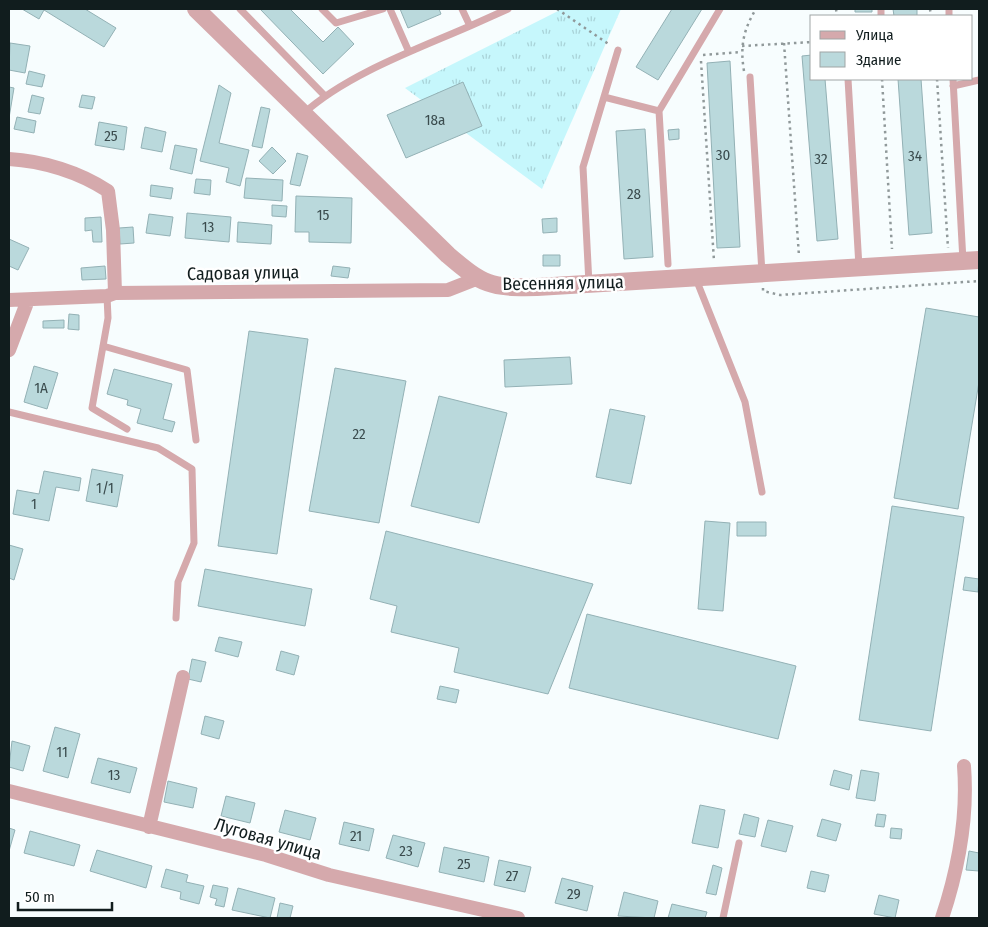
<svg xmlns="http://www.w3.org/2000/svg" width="988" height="927" font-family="'Fira Sans Condensed',sans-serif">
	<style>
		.grass { fill: url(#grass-tufts) }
		.building { fill: #bad9dc; stroke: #93b1b5 }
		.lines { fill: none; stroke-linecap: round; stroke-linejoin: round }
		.path { stroke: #90999a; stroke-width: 2.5; stroke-dasharray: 2.5 4; stroke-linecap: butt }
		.service { stroke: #d5a9ac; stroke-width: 7 }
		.minor { stroke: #d5a9ac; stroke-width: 14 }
		.tertiary { stroke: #d5a9ac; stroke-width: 18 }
		.labels { text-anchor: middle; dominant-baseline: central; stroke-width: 5; stroke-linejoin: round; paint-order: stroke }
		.number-label { font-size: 15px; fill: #3b4c4e }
		.street-label { font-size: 18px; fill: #111d1e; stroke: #fff }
	</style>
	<defs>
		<pattern id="grass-tufts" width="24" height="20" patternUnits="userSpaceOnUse" patternTransform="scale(1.25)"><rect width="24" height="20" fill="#c6f7fc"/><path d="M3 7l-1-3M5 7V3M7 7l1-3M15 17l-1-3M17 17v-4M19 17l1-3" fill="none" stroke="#a9d3d8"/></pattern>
	</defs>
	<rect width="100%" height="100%" fill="#f7fdfe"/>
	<path class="grass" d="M562,9H621L542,189L405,88Z"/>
	<path class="building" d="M22,9H85L116,28L104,47L44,10L39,19Z
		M260,9H290L323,42L338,27L354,44L323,74Z
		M400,9H439L441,14L408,28Z
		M672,9H702L658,80L636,67Z
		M855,9H872V12H855Z
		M893,9H917V16H894Z
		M10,43L30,46L25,73L9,70Z
		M812,55V79H825L838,239L817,241L802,56Z
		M730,61L740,247L717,248L707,63Z
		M29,71L45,75L42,87L26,84Z
		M898,79H921L932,233L909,235Z
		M463,82L482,126L406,158L387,115Z
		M219,85L231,93L219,143L249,150L240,186L226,182L229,168L200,161Z
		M9,87L14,88L9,118Z
		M32,95L44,98L40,114L28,112Z
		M82,95L95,97L92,109L79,107Z
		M261,107L270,109L262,148L252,146Z
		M17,117L36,121L34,133L14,129Z
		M99,122L127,127L124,150L95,145Z
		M145,127L166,132L162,152L141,148Z
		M645,129L653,257L624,259L616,131Z
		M679,129V139L669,140L668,130Z
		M175,145L197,149L192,174L170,169Z
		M272,147L286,161L273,174L259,161Z
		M297,153L308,156L300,186L290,184Z
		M246,178L283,180L282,201L244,198Z
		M196,179L211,180L210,195L194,193Z
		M151,185L173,188L171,199L150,196Z
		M296,196L352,198L351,243L309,242V232H295Z
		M272,205L287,206L286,217L272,216Z
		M187,213L231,217L229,242L185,238Z
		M149,214L173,217L170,236L146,233Z
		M101,217L102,242H93L92,230L85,231V218Z
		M557,218V232L543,233L542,219Z
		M238,222L272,225L271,244L237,242Z
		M133,227L134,243L120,244L119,228Z
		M9,239L29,248L18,270L9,266Z
		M543,255H560V266H543Z
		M105,266L106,279L82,280L81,268Z
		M333,266L350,268L348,278L331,276Z
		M926,308L979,317V382L958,509L894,498Z
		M69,314L79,315V330L68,329Z
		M64,320V328H43V321Z
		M249,331L308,339L277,554L218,546Z
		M570,357L572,384L505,387L504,360Z
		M34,366L58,373L47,409L24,402Z
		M335,368L406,381L379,523L309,511Z
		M114,369L172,384L163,419L175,422L172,432L137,423L141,409L127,405L128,400L107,394Z
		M439,396L507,413L479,523L411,506Z
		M610,409L645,416L631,484L596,477Z
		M92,469L123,475L117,507L86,501Z
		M44,471L81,478L79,491L56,487L49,521L13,514L17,490L39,494Z
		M892,506L964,517L931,731L859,720Z
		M705,521L730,523L723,611L698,609Z
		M737,522H766V536H737Z
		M386,531L593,584L548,694L454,672L459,648L391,632L397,606L370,599Z
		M9,545L23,549L14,580L9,578Z
		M205,569L312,589L305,626L198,606Z
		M965,577L979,579L978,592L963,590Z
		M587,614L796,666L778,739L569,688Z
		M219,637L242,642L238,657L215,651Z
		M281,651L299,656L294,675L276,670Z
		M192,659L206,662L201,682L188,679Z
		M440,686L459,690L456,703L437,699Z
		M205,716L224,721L219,739L201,734Z
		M55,727L80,734L68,778L43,771Z
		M12,741L30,746L23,771L9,767Z
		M98,758L137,768L130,793L91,783Z
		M834,770L852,775L849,790L830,785Z
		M861,770L879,773L875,801L856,798Z
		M168,781L197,788L193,808L164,802Z
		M226,796L255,803L250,823L221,816Z
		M700,805L725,810L718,848L692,843Z
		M285,810L316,818L310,840L279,832Z
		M744,814L759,818L755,837L739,834Z
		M877,814L886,815L884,827L875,826Z
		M822,819L841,824L836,841L817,836Z
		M768,820L793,826L786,852L761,846Z
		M344,822L374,829L369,851L339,844Z
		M9,828L15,830L9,851Z
		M891,828L902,829L901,839L890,838Z
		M30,831L80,845L74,866L24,853Z
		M393,835L425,843L418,867L386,858Z
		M444,847L489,857L484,882L439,872Z
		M97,850L152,866L146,888L90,871Z
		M969,851L979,853V871L966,870Z
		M499,860L531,867L525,892L494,885Z
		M713,865L722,868L716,895L706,893Z
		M166,869L188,875L186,882L204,886L199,904L180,899L181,892L161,887Z
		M811,871L829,875L825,892L807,888Z
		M562,878L593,886L587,911L555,903Z
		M213,885L228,888L224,907L215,905L217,899L210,897Z
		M238,888L275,898L270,918L232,910Z
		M624,892L658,901L654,918L618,916Z
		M879,895L899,900L895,918L874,914Z
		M280,903L293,906L290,918H277Z
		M672,904L707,912L705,918H668Z"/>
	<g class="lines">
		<path class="path" d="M557,9L610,45
			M836,9L837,16
			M930,9L931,16
			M784,43L799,256
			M742,46L812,42
			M703,55L741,52
			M701,61L714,261
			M744,71C740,47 743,30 756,9
			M882,79L892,249
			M937,79L948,248
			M763,288V291L780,295L979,281"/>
		<path class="service" d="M240,9L324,95
			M322,9L336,23L383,9
			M390,9L409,52
			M462,9L470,26L508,9
			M881,9V16
			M949,9V16
			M750,77L762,273
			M848,79L859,267
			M953,79L963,261
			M953,86L979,80
			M604,97L659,111L720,9
			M659,111L668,264
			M304,113C348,74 415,50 470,26
			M696,279L745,402L762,492
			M589,284L583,167L618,50
			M107,296L108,318L92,408L127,429
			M103,346L187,370L196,440
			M9,412L158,448L192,469L194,543L178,582L176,618
			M723,918L739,843"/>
		<path class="minor" d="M9,159C43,161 79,172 108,191L113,230L115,293
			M9,300L107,296L115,293L448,290L476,279
			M9,350L28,300
			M9,791L266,855L329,875L518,918
			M149,827L183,677
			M942,918C958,870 968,817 964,766"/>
		<path class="tertiary" d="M196,9L448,255C483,285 490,288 537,287L979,260"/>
	</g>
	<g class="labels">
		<g class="number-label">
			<text x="435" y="120">18а</text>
			<text x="111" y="136">25</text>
			<text x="723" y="155">30</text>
			<text x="915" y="156">34</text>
			<text x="821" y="159">32</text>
			<text x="634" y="194">28</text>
			<text x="323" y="215">15</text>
			<text x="208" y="227">13</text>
			<text x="41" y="388">1А</text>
			<text x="359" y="434">22</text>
			<text x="105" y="488">1/1</text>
			<text x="34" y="504">1</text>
			<text x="62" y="752">11</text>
			<text x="114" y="775">13</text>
			<text x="356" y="836">21</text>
			<text x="406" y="851">23</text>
			<text x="464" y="864">25</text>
			<text x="512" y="876">27</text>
			<text x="574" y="894">29</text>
		</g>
		<g class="street-label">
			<text transform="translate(243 273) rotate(-1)">Садовая улица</text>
			<text transform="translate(563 283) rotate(-1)">Весенняя улица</text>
			<text transform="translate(268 839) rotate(16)">Луговая улица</text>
		</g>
	</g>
	<rect width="988" height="927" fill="none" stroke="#111d1e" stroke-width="20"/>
	<rect x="810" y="15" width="162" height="65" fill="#ffffff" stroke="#a0a5a5"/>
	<rect x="820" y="31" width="25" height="8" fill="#d5a9ac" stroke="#a0a5a5"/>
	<text x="856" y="40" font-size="15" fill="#111d1e">Улица</text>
	<rect x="820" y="52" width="25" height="15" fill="#bad9dc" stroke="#a0a5a5"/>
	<text x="856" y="65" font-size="15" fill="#111d1e">Здание</text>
	<path d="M18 902v8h94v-8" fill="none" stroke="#111d1e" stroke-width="2.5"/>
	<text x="25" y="902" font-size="15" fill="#111d1e" stroke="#ffffff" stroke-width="4" paint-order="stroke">50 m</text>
</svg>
